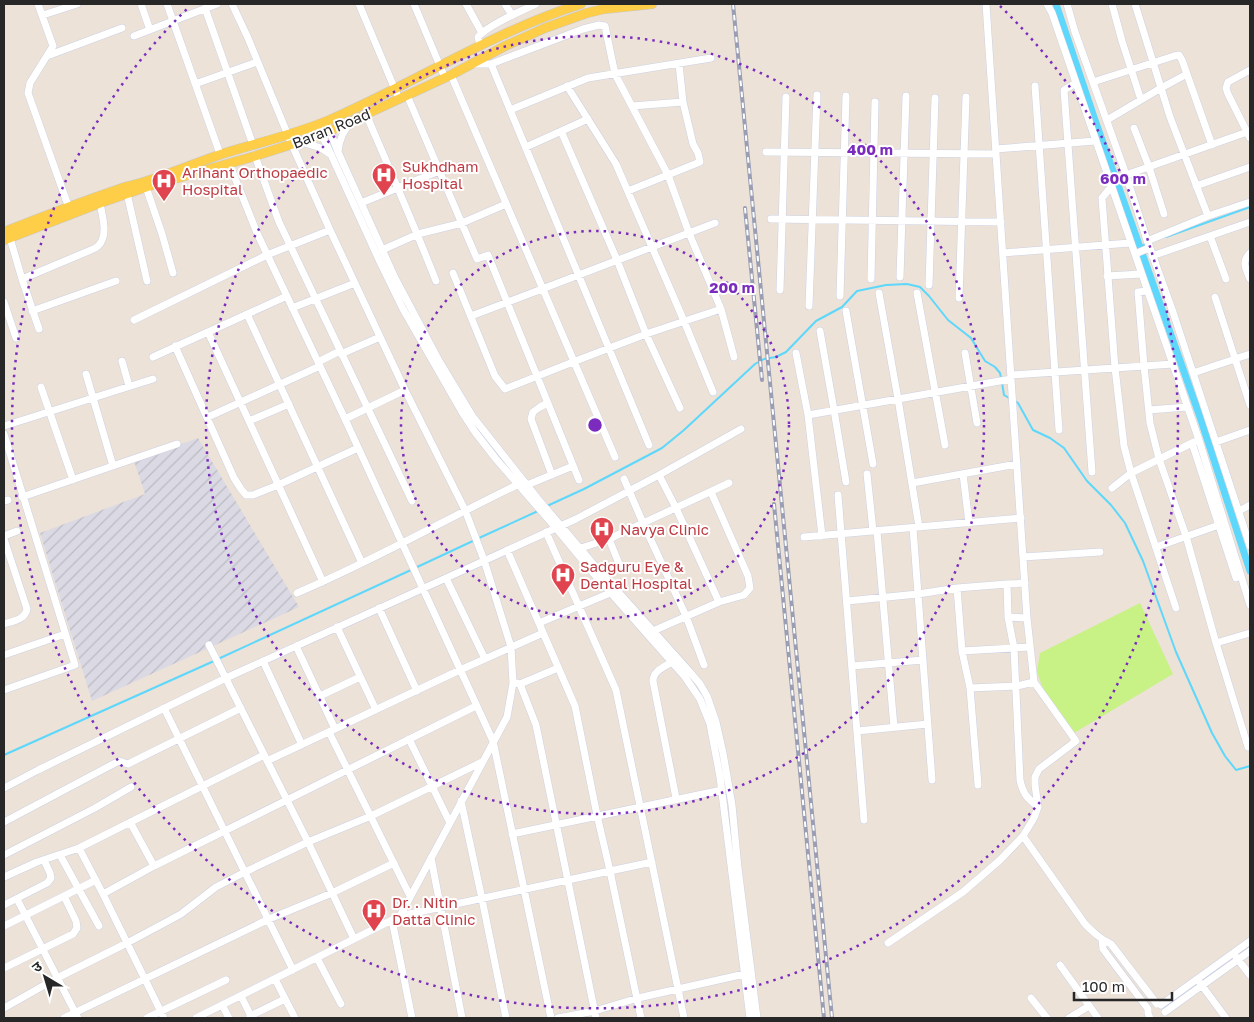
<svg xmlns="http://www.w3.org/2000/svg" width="1254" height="1022" font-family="'Golos Text','Noto Sans Devanagari',sans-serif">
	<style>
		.industrial { fill: url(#industrial-furrows) }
		.pitch { fill: #c8f286 }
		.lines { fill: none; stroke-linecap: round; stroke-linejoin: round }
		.stream { stroke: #5dd7fb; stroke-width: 2 }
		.canal { stroke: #5dd7fb; stroke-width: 7 }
		.minor-casing { stroke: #ccd1e3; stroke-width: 8 }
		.major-casing { stroke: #c7c7c7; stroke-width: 10 }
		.minor { stroke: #fff; stroke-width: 7 }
		.major { stroke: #ffce49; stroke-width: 9 }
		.rail-casing { stroke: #999eb4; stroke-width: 4 }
		.rail { stroke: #fff; stroke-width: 2; stroke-dasharray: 5.5; stroke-linecap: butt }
		.ring { fill: none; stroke: #7b2cbf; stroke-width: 2.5; stroke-dasharray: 2.5 5 }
		.labels { text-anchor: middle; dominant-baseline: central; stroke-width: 4; stroke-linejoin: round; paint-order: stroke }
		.street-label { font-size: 15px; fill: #272727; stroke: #fff }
		.health-label { font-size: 15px; fill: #be3a42; stroke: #fff; text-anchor: start }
		.centre { fill: #7b2cbf; stroke: #fff; stroke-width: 2.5 }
		.ring-label { font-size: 15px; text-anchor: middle; font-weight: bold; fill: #7b2cbf; stroke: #fff; stroke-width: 4; stroke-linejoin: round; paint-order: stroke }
	</style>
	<defs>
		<pattern id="industrial-furrows" width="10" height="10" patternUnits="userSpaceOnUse" patternTransform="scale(1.25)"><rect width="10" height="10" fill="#dbd9e3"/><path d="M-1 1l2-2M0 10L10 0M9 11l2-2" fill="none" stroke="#bcbac3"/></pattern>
	</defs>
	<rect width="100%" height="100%" fill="#ece2d7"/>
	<path class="industrial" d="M198,438L299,607L92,701L40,533L145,494L134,461Z"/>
	<path class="pitch" d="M1140,603L1173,674L1074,733L1043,690L1037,671L1040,653Z"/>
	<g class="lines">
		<path class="stream" d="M1166,237L1250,207
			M1140,246L1147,244
			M1002,383L1004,395L1009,398
			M1015,401L1018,403L1033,430L1050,438L1064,448L1087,481L1111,505L1125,523L1143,561L1176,652L1212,733L1225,756L1236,770L1250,766
			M547,506L584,489L662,448L684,430L755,364L764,359L776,357L786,352L816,321L842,307L857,291L886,285L907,284L920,287L929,296L948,320L971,338L985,361L995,367L1000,373L1001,378
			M479,538L538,511
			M415,568L475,540
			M218,659L411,570
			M4,755L214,661"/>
		<path class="canal" d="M1056,4L1095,120L1200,417L1250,571"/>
		<defs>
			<path id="minor" d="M38,4L53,46L30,83L28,93L69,208
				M141,4L150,30
				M167,4L220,154
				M232,4L248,38L292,145L330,230L405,390L465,510L484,560L511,647L513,683L507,717L400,916
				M359,4L399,99
				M414,4L445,78
				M466,4L482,33
				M505,4L512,15
				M1047,4L1052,13L1199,440L1250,605
				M1067,4L1075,32L1124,169L1146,237L1173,312L1250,546
				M1112,4L1122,41L1141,100
				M1135,4L1170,117L1208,216
				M205,8L253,145
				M43,15L77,4
				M134,36L217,4
				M480,45L478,37C488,25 521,11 536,4
				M47,56L122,28
				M474,64H491L583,29L599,25L605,26L615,74L668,175L689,233L721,309L734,357
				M491,64L649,445
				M1250,70L1228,82L1226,88L1228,94L1250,138
				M451,75L615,457
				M1093,82L1174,56L1179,55L1182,60L1212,145
				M1076,83L1064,90L1092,472
				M195,84L257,62
				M567,86L616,164L684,321L713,392
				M1035,86L1059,430
				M407,95L477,259L488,255L579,480
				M632,106L683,102
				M510,110L588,78L711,58
				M366,114C390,170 414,225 436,281
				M1107,120L1161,88L1187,74
				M326,121L338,152L395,278L438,359L473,417L538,499L595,566L689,671L700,684L707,696L716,722L723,753L732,805L738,868L757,1018
				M317,124L380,262L403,309L462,412L475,432L496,459L556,528L594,574L685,677L700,699L710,724L720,777L750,1018
				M1134,128L1149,167L1164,214
				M561,131L617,260L646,334L680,408
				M301,142L321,148L330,154
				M526,147L588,119
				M996,149L1095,141
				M338,152C339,139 344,131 351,121
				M766,152L996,154
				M255,156L279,222L412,501
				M229,163L257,233L345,419L493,741L551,1018
				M1126,175L1250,131
				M1196,186L1250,167
				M146,187L162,234L173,273
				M1111,187L1102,198L1115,368L1124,446L1131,473L1176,608
				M126,189L147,281
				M628,191L700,162L698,153L693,144L683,102L679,64
				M361,203L439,171
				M771,219L1001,222
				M1210,236L1226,279
				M10,238L22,279L39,329
				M1147,241L1208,216L1250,202
				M382,250L418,234L462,223L506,204
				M1003,253L1130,243
				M1250,253C1241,262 1246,269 1250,279
				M1135,254L1149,248
				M1152,256L1250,222
				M453,273L495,376L505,389L573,362L646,334L721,309
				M1107,276L1141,274
				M900,277L906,96
				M22,279L91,250C94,249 96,248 98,246C109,236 102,215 100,203
				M871,279L875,102
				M929,285L935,98
				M780,290L786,97
				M1147,291L1138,292L1144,366L1150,423L1159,459L1186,536L1216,643L1248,747
				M879,293L898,399L919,527
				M917,293L945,445
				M840,296L846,96
				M1215,297L1250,405
				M959,298L966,97
				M4,302L16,338
				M809,306L817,95
				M292,308L355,283
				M32,311L116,281
				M846,311L873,464
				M247,314L362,563
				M471,316L715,223
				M134,320L267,255L330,230
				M820,331L834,410L846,482
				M208,332L323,582
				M175,346L234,478L241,489L246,495H253L278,485L358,448
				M796,353L808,415L822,536
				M965,353L977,423
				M341,354L380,337
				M153,357L287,296
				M122,361L129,386
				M318,362L340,351
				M1193,373L1250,354
				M86,374L113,466
				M1011,375L1173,364
				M41,387L73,480
				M548,403L540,407L533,412L531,419L552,475
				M1149,410L1187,407
				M808,415L1011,379
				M208,417L320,366
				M345,419L405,390
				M249,421L289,404
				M4,426L153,379
				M4,434L75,665L4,690
				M1216,442L1250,430
				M1192,443L1236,578
				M867,474L873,531
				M963,474L969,523
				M659,475L676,508L719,602
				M624,479L643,523L686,616L704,665
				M912,483L1017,464
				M527,485L573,466
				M1112,488L1131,473L1194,442
				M838,495L864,820
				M22,497L177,444
				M4,501L8,500
				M1239,511L1250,505
				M913,528L932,780
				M877,531L894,727
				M546,532L616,690L684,1018
				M4,536L17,531
				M804,537L1021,518
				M4,539L27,609C25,620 13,621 4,624
				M609,539L620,566
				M1156,547L1219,525
				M581,548L609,539L729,483
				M507,550L575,706L597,815L610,871L641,1018
				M1023,557L1100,552
				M446,578L485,659
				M1007,584L1025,583
				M297,593C373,561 444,520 517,485
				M847,601L918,594L957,588
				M379,608L417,691
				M1008,617L1014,648L1020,780C1023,794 1027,798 1038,807
				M539,623L610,593
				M337,627L376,710
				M653,631L719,602L744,595L750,588L748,576L711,492
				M1216,643L1250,633
				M209,645L308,842L354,939
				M296,646L335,729
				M962,651L1030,647
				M4,655L65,634
				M263,661L302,745
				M672,662C664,667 653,671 653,681L676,798
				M852,666L923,660
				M516,683L520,684L558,668
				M520,684L536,725L596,1018
				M970,688L1017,686L1034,682
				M320,696L360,677
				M164,708L293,970
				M857,731L928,724
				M329,732L410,896
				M409,739L450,823
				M267,761L460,670L543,633
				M978,785L970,688L962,651L957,588L1007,584L1008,617L1027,618
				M4,788L38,770L226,678L576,519L659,475L741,429
				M461,801L482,899L506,1018
				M4,822L119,761L128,764L241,708
				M130,822L154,866
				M512,834L722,790
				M1023,836L1085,924C1093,932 1100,939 1111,944L1157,1004
				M79,848L103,894L164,1018
				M4,855L95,808L131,787
				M60,855L99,926
				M431,858L462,1018
				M4,877L37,862L79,848L264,755
				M103,894L154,866L476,706
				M17,899L78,1018
				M4,905L47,883L51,878L50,873L44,860
				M392,920L412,1018
				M4,926L96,880
				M1102,940L1103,949L1148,1009V1013L1150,1018
				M888,943L963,892L1000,860L1023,836L1034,818L1038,807L1035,785V777L1039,769L1076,741L1034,682L1027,618L986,4
				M1236,957L1250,975
				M317,958L341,1004
				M1060,965L1098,1018
				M4,968L73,934L77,928L76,921L64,896
				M275,979L295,1018
				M1200,983L1226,1018
				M241,996L252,1018
				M1031,998L1047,1018
				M222,1005L229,1018
				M1161,1005L1250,941
				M4,1008L57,978L127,943L170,920L181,914L216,887L245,872L308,842L371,816L482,762
				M1165,1012L1250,951
				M250,1016L285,999
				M64,1018L269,919L332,893L394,863
				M147,1018L226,980
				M196,1018L400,916L652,862
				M558,1018L595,1011L638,998L749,973
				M1069,1018L1089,1006"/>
			<path id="major" d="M4,232C44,216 84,201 125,187C133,185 142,183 150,180C175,172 198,162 222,154C257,143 293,135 327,121C413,84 492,32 581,4
				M4,240L100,203L146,187L255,156L321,135L451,75L505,46L545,28L587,13L604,9L652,4"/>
		</defs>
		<use href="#minor" class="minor-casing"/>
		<use href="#major" class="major-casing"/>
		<use href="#minor" class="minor"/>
		<use href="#major" class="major"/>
		<defs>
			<path id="rail" d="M733,4L832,1018
				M745,208L762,380
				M774,504L824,1018"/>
		</defs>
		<use href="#rail" class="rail-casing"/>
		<use href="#rail" class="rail"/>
	</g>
	<g class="ring">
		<circle cx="595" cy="425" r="194"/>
		<circle cx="595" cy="425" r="389"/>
		<path d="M1000 6A583 583 0 1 1 190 6"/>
	</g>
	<defs>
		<symbol id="hospital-pin" viewBox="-11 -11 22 30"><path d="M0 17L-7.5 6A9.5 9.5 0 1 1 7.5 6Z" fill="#e0444e" stroke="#fff"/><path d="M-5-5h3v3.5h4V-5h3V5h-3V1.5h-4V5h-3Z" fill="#fff"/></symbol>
	</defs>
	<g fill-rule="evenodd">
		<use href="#hospital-pin" x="370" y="161" width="28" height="38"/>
		<use href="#hospital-pin" x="150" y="167" width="28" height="38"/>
		<use href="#hospital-pin" x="588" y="515" width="28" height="38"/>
		<use href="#hospital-pin" x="549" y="561" width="28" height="38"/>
		<use href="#hospital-pin" x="360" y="897" width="28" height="38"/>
	</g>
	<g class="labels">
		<g class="street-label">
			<text transform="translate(331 128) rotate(-22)">Baran Road</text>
		</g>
		<g class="health-label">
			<text x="402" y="166">Sukhdham<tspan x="402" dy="17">Hospital</tspan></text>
			<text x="182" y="172">Arihant Orthopaedic<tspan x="182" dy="17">Hospital</tspan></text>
			<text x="620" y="529">Navya Clinic</text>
			<text x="580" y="566">Sadguru Eye &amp;<tspan x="580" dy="17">Dental Hospital</tspan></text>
			<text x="392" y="902">Dr. . Nitin<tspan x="392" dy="17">Datta Clinic</tspan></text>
		</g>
	</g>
	<circle cx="595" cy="425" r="8" class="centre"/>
	<g class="ring-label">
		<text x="870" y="155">400 m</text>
		<text x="1123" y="184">600 m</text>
		<text x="732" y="293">200 m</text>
	</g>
	<rect width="1254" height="1022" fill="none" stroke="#272727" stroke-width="10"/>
	<g transform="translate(45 977) rotate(322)" stroke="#ffffff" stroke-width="4" paint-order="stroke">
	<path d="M0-4L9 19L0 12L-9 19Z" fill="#272727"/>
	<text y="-8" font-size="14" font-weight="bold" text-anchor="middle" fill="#272727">उ</text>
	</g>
	<path d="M1074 992v8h98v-8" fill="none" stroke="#272727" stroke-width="2.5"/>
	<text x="1082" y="992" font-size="15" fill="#272727" stroke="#ffffff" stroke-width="4" paint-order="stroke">100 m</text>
</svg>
